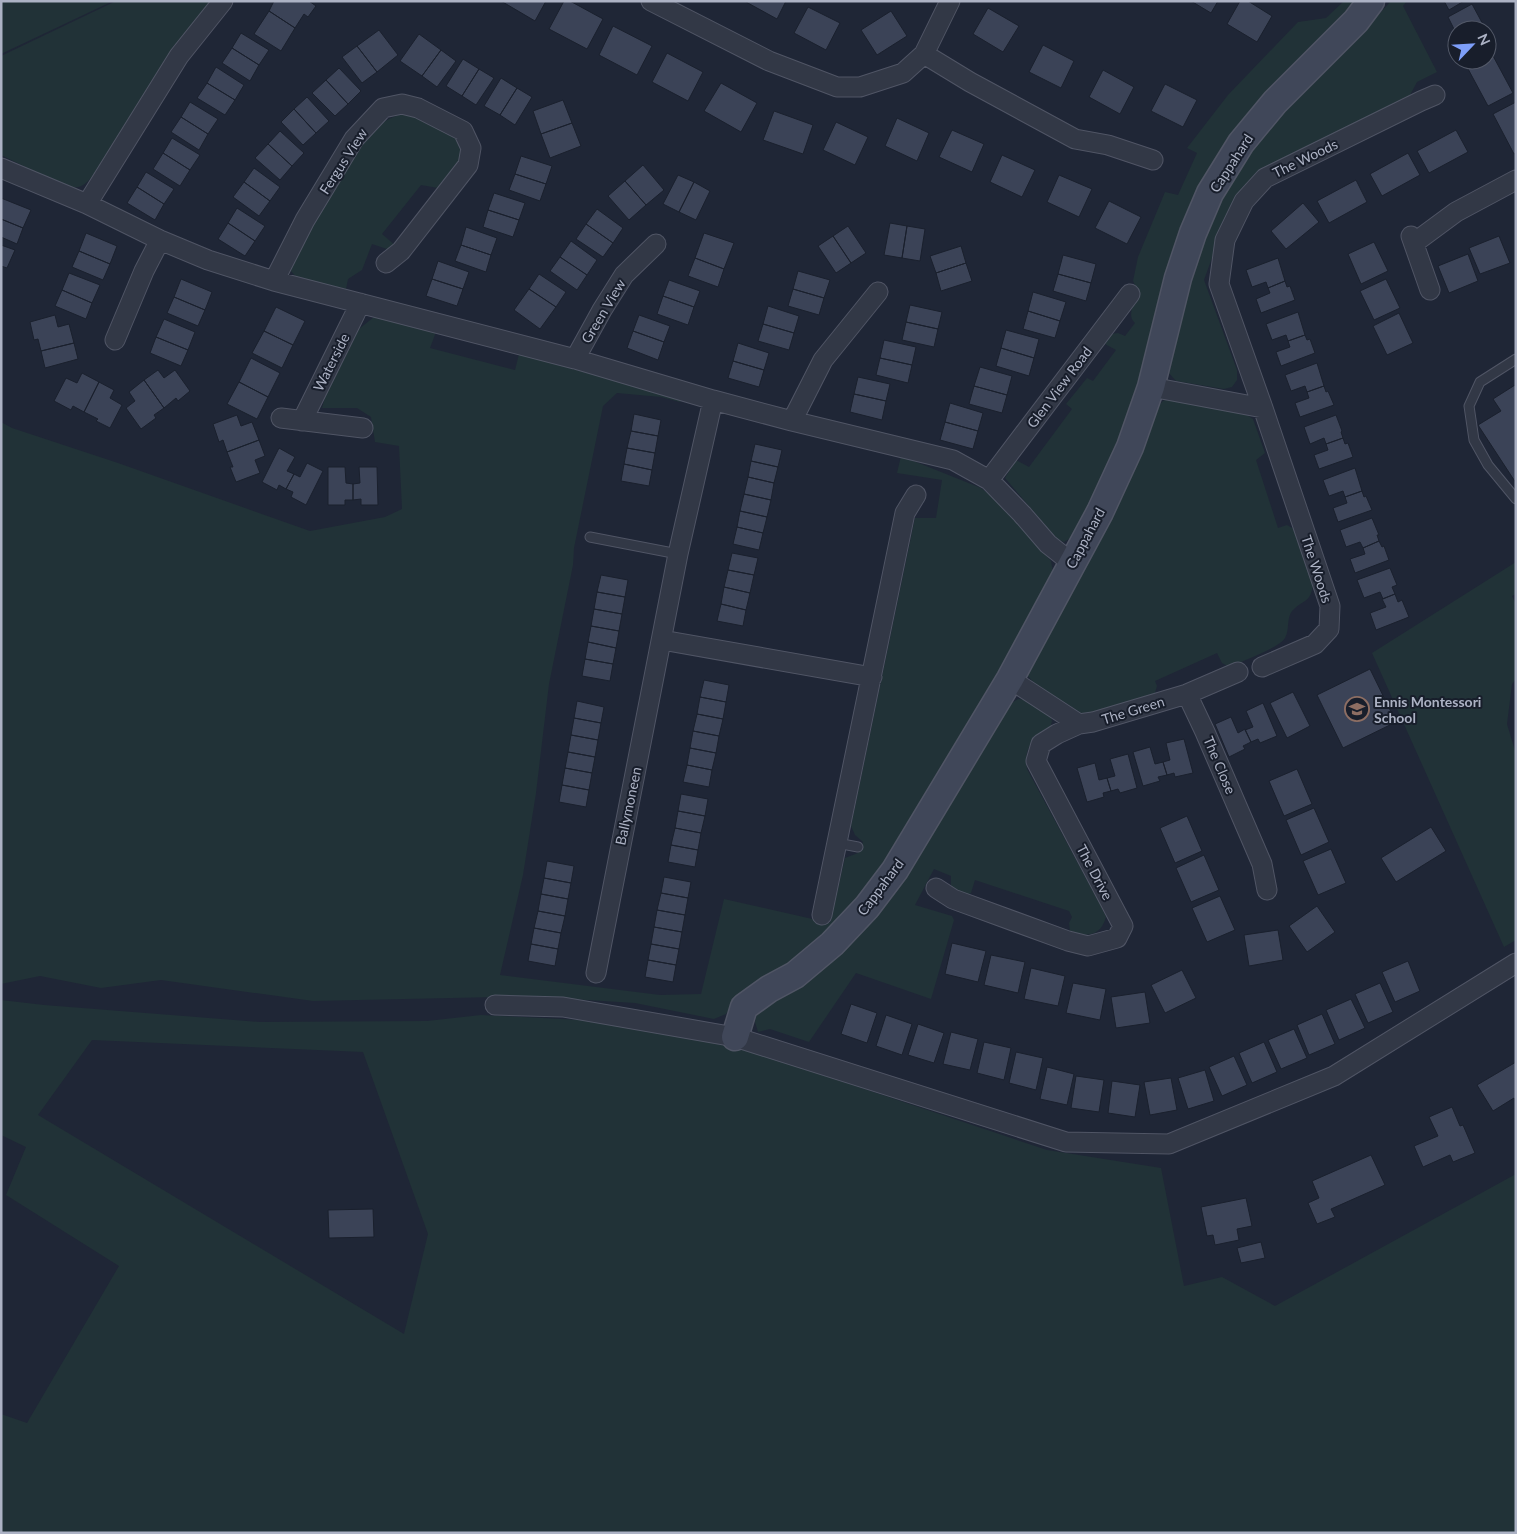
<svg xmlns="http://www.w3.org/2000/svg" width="1517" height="1534" font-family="Lato,sans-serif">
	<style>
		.green { fill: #213237; fill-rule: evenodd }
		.building { fill: #3b4357; stroke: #1a202d }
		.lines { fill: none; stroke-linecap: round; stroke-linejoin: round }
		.service-casing { stroke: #505565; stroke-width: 11 }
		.minor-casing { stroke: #505565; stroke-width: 21 }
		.secondary-casing { stroke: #505565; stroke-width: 29 }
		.service { stroke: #323846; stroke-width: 9 }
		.minor { stroke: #323846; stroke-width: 19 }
		.secondary { stroke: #404759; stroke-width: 26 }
		.labels { text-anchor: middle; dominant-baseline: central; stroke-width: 4; stroke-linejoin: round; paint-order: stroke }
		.street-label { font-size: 14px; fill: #acb2c4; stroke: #181e2b }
		.poi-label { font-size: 14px; font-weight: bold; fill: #acb2c4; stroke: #181e2b; text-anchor: start }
	</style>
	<rect width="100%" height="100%" fill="#1f2636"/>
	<path class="green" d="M1,1H113L1,54Z
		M116,1H212L167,57L95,173C85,185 82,189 66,187L1,155V56Z
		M1344,1H1358L1264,98L1140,392L1082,524L1072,537L1064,542L1057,539L1005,478L1016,460L1029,467L1072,409L1066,404L1087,378L1093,381L1116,350L1105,344L1111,334L1118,333L1125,336L1135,323C1126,316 1135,301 1138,291L1133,281L1138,257L1165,192L1178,195L1197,153L1187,148L1228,95L1298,22L1326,18Z
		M1391,1H1407L1403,6L1437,72L1417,82L1409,97L1251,179L1225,222L1204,280L1237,370V380L1232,387L1224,389L1176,381L1168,372L1196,253L1221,194L1248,152L1286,105L1350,46Z
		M403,113L431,124L455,135L463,145L461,163L438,188L421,185L382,234L396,246L393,251L372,244L362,270L348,279L346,289L298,279L291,271L293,259L345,171L374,128L389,119Z
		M374,317L400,320L436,332L430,348L515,370L519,354L682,399L680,402L661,397L617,393L603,406L574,548L573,565L549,684L536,793L523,875L500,975L660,995L701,994L724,899L830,923L845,858L858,853L863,842L855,835L851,826L915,518H936L942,480L897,473L901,456L981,488L1010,510L1035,543L1051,561L1053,572L977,718L869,890L805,952L738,997L726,1014L714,1019L635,1003L554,998L497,997L313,1001L161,980L101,988L40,976L1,984V422L12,428L118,463L310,531L385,517L402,509L399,446L375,442L371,417L357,408H322L325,397L359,329Z
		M1171,398L1244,413L1253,419L1265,453L1256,460L1278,528L1287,525L1294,529L1313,585C1310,604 1303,599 1292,611C1286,619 1290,630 1285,638C1279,648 1242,661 1229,667L1222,663L1217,653L1155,681L1157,686L1155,693L1145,699L1094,713L1083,714L1035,684L1027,675L1158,406L1163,401Z
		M1516,562V594L1512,596L1516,604V679L1512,684L1507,724L1516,754V940L1504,947L1372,653Z
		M1018,699L1030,700L1050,714L1052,721L1050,729C1032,740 1024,746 1027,769L1101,906L1106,917C1101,936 1086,938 1070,931L1069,923L1072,917L1069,911L975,880L971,893L965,896L951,889V876L934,869L915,905L952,916L954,920L931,999L856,973L809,1042L770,1029L758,1032L755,1022L757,1009L819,969L1007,706Z
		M1,1000L44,1005L260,1022L427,1021L481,1015L639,1023L694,1032L1047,1150L1161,1168L1184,1286L1222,1277L1275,1306L1516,1174V1533H1V1414L27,1423L119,1266L6,1195L26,1147L1,1135ZM92,1040L363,1052L428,1234L404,1334L38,1115Z"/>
	<path class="building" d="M274,1H309L316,6L308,17L304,14L295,28L269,11Z
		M501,1H546L535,21Z
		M564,1H570L603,19L587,49L549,29Z
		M746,1H786L777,19L746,2Z
		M1191,1H1218L1211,13Z
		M1240,1H1248L1272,16L1257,42L1227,24Z
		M1444,1H1464L1449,10Z
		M1472,4L1486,30H1457V35L1448,17Z
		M808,7L840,23L826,50L794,33Z
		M988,8L1019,26L1003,52L973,34Z
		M269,11L295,28L281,51L254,34Z
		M891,11L907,36L877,55L861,30Z
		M613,26L652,46L637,75L599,55Z
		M379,30L398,55L377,72L357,46Z
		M241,33L269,50L259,65L232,48Z
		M419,34L441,50L422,76L400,61Z
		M1043,45L1074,61L1061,88L1029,72Z
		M357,46L377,72L362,83L342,57Z
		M232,48L259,65L250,81L222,63Z
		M441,50L456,61L437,87L422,76Z
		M667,53L703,72L688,101L652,82Z
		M1492,54L1513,93L1488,106L1467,67L1480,60H1487V56Z
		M463,59L479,69L462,96L446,86Z
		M216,67L244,85L235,100L207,83Z
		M339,68L361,91L348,104L326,80Z
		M479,69L494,78L476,105L462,96Z
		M1103,70L1134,87L1120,114L1089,97Z
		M501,78L517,88L500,115L484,106Z
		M326,80L348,104L335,116L312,93Z
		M207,83L235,100L225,115L197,98Z
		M721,83L757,103L741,132L704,111Z
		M1165,84L1197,100L1183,127L1151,111Z
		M517,88L532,97L515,125L500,115Z
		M307,97L329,121L316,133L294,109Z
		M563,100L572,123L541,134L533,111Z
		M190,102L218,119L208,134L181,117Z
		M1516,102V153L1514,154L1493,114Z
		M294,109L316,133L303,145L281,122Z
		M774,111L813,125L803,154L763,140Z
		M181,117L208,134L199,150L171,132Z
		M897,118L929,133L917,161L885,146Z
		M836,122L868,137L855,165L823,150Z
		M572,123L581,146L550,158L541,134Z
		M952,130L984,144L972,172L939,157Z
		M1456,130L1468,152L1429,173L1417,151Z
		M280,131L304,153L292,166L268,144Z
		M172,138L200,155L190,170L163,153Z
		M268,144L292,166L280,180L255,158Z
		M163,153L190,170L180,186L153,169Z
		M1408,153L1420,175L1382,196L1370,174Z
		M1002,155L1035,170L1022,197L990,182Z
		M521,156L552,166L546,184L515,174Z
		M643,165L664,190L646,205L625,181Z
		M254,168L280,187L270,201L244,182Z
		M146,172L174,189L164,204L137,187Z
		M515,174L546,184L540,201L509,190Z
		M678,175L694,182L679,212L663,204Z
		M1059,175L1092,189L1079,217L1047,202Z
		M1356,180L1367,202L1329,223L1317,201Z
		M625,181L646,205L629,220L608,196Z
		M244,182L270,201L259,216L233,197Z
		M694,182L710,191L696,220L679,212Z
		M137,187L164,204L155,220L127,203Z
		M494,193L525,203L519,220L488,210Z
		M1,198L31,210L23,228L1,219Z
		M1109,201L1141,217L1127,244L1095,228Z
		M1303,203L1319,222L1286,249L1271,231Z
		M237,208L265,226L255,241L228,223Z
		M597,209L623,228L613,243L586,224Z
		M488,210L519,220L513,237L483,227Z
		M1,219L23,228L17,244L1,237Z
		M228,223L255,241L245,256L218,239Z
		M890,223L907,226L902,258L884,255Z
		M586,224L613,243L603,257L576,239Z
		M848,226L866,253L851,263L833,236Z
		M907,226L925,229L920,261L902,258Z
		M466,227L497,238L491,255L461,245Z
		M86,233L117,246L110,264L79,251Z
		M704,233L734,243L724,269L695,258Z
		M833,236L851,263L836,273L818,246Z
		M1499,236L1510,263L1480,274L1469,248Z
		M571,241L597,260L587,275L560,257Z
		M1374,242L1388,271L1361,284L1348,254Z
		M1,245L15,250L7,268L1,266Z
		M461,245L491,255L486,272L455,261Z
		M961,246L966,263L936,273L930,256Z
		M79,251L110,264L103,280L72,267Z
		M1468,254L1478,281L1449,293L1438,266Z
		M1063,255L1096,264L1091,283L1058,274Z
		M560,257L587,275L577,290L550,271Z
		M695,258L724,269L718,287L688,276Z
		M1278,258L1285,281L1268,288L1266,282L1252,287L1246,270Z
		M438,261L469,272L463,289L432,279Z
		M966,263L972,281L941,291L936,273Z
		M798,271L830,280L824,298L793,289Z
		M69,273L100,285L92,303L62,290Z
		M539,274L566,292L556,307L529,289Z
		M1058,274L1091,283L1086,301L1053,291Z
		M181,279L212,292L205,310L174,297Z
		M432,279L463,289L457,306L426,296Z
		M1386,279L1400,308L1374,320L1360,291Z
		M669,280L700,291L694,307L663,296Z
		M1285,281L1287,287L1290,286L1295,300L1261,313L1256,299L1270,293L1268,288Z
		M529,289L556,307L540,329L514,310Z
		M793,289L824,298L819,315L788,306Z
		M62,290L92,303L86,319L55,306Z
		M1033,292L1066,302L1060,321L1028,311Z
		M663,296L694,307L688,325L657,314Z
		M174,297L205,310L198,326L167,313Z
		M910,305L942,312L938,329L906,322Z
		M768,306L799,316L794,333L763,324Z
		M276,307L305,321L293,345L264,331Z
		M1028,311L1060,321L1055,338L1023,329Z
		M1298,312L1305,335L1288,341L1286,335L1272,340L1266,324Z
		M1399,313L1413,343L1387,355L1373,326Z
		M55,315L58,327L69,324L74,343L41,351L38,339L34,340L30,322Z
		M639,315L670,326L664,342L633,331Z
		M164,319L195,332L188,350L156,337Z
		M906,322L938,329L934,347L902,340Z
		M763,324L794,333L789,350L758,341Z
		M1006,330L1039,339L1034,358L1001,348Z
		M264,331L293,345L282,368L252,353Z
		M633,331L664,342L658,360L627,348Z
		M1305,335L1307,340L1310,339L1315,353L1281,366L1276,352L1290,347L1288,341Z
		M156,337L188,350L181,366L150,353Z
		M884,340L916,347L912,365L880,358Z
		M74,343L78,359L45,368L41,351Z
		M738,343L769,353L764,370L733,361Z
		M1001,348L1034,358L1029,376L996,366Z
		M251,358L280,373L268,397L239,382Z
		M880,358L912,365L908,383L876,375Z
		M733,361L764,370L759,387L728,378Z
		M1317,363L1324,386L1307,392L1305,386L1291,391L1285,375Z
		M980,367L1012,376L1007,395L974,386Z
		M158,370L164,378L175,370L190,391L178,401L176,398L164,408L144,380Z
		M82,373L99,382L84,412L73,406L71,410L54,401L66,378L77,383Z
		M858,377L890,384L886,401L854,394Z
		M144,380L164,408L154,415L156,418L141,429L126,408L135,401L129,392Z
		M99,382L114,390L110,398L122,405L110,428L96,421L98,419L84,412Z
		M239,382L268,397L257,419L227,404Z
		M1515,385L1516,387V483L1478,425L1501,411L1493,399Z
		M974,386L1007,395L1002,413L969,404Z
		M1324,386L1326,392L1328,391L1334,405L1300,417L1295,403L1309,398L1307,392Z
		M854,394L886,401L882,420L850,412Z
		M950,403L983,413L978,431L945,422Z
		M634,414L661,420L658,436L631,431Z
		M237,415L241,426L252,422L259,440L227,452L223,440L219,442L213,424Z
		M1336,415L1342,431L1341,432L1343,438L1326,444L1324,438L1310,444L1304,427Z
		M945,422L978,431L973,449L940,440Z
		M631,431L658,436L655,453L627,448Z
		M1343,438L1345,444L1348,443L1353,457L1319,469L1314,455L1328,450L1326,444Z
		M259,440L265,456L255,460L260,473L236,482L230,467H233L227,452Z
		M755,444L782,450L778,467L751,461Z
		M279,448L295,457L287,471L294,474L286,489L279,485L277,490L262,482Z
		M627,448L655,453L652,470L624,464Z
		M751,461L778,467L774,483L748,477Z
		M307,463L323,471L306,505L291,497L293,492L286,489L294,474L300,477Z
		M624,464L652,470L649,486L621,481Z
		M328,467H345L346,483L353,484V500H345V505H328Z
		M359,467H377L378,505H361V499L353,500V484L360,483Z
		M1355,468L1362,491L1345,497L1343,491L1329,496L1323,480Z
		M748,477L774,483L771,500L744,494Z
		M1362,491L1364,497L1366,496L1372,510L1338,522L1333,508L1347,503L1345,497Z
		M744,494L771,500L767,517L740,511Z
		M740,511L767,517L763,533L737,527Z
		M1372,518L1379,535H1377L1379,541L1363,548L1360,542L1346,547L1340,530Z
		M737,527L763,533L759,550L733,544Z
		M1379,541L1382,547L1384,546L1389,560L1355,573L1350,559L1365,554L1363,548Z
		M732,553L758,558L754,575L728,570Z
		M1390,568L1397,585L1392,587L1395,594L1383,599L1380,592L1364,598L1357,580Z
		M728,570L754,575L750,593L724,587Z
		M601,575L628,580L625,597L597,592Z
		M724,587L750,593L746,610L721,604Z
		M597,592L625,597L622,614L594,609Z
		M1395,594L1398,602L1402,600L1409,617L1376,630L1370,613L1386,607L1382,599Z
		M721,604L746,610L743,626L717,621Z
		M594,609L622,614L619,631L591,626Z
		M591,626L619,631L616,648L588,642Z
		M588,642L616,648L613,664L585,659Z
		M585,659L613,664L610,681L582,676Z
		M1370,669L1396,722L1343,748L1317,695Z
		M704,680L729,685L726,702L700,697Z
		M1293,692L1310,726L1287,738L1270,703Z
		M700,697L726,702L723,719L697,714Z
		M577,701L604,707L601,723L574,718Z
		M1263,703L1277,736L1260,743L1258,739L1251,742L1245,730L1253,727L1246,711Z
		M697,714L723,719L719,736L693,731Z
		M1231,717L1238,733L1245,729L1251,742L1243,746L1245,749L1229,757L1215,724Z
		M574,718L601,723L598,740L571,735Z
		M693,731L719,736L716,753L690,748Z
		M571,735L598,740L595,757L568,752Z
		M1184,739L1193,773L1175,777L1174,773L1167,775L1163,762L1170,760L1166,743Z
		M1150,747L1155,764L1163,762L1167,775L1158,777L1160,781L1143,786L1133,752Z
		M690,748L716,753L712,770L687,765Z
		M568,752L595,757L592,773L565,768Z
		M1128,754L1137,788L1120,793L1118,789L1111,791L1107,778L1115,776L1110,759Z
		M1095,763L1099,780L1107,778L1111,791L1103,793L1104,797L1087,802L1077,768Z
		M687,765L712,770L709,787L683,782Z
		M565,768L592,773L589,790L562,785Z
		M1297,769L1312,804L1284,816L1269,781Z
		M562,785L589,790L586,807L559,802Z
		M681,794L708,799L705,816L678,811Z
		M1314,808L1329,842L1301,855L1286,820Z
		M678,811L705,816L701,833L675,828Z
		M1187,816L1202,851L1175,863L1160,828Z
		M1431,827L1446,851L1396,882L1381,858Z
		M675,828L701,833L698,850L671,845Z
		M671,845L698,850L695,867L668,862Z
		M1331,849L1346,883L1318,895L1303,861Z
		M1204,855L1219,890L1191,902L1176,868Z
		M547,861L574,866L571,883L544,878Z
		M664,877L691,882L688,898L661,893Z
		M544,878L571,883L568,899L541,894Z
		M661,893L688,898L685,915L657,910Z
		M541,894L568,899L565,916L538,911Z
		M1220,896L1235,930L1207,942L1192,908Z
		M1317,906L1335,932L1307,952L1289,926Z
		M657,910L685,915L682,932L654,927Z
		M538,911L565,916L561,933L534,928Z
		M654,927L682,932L679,949L651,944Z
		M534,928L561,933L558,949L531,944Z
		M1278,930L1283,960L1249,966L1244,935Z
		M952,943L986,951L978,982L945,974Z
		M531,944L558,949L555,966L528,961Z
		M651,944L679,949L676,965L648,960Z
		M991,955L1025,962L1018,993L984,985Z
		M648,960L676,965L673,982L645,977Z
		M1408,961L1420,991L1395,1002L1382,972Z
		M1031,968L1065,976L1058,1006L1024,999Z
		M1182,970L1196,998L1165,1013L1151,985Z
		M1073,983L1106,989L1100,1020L1066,1013Z
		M1380,983L1393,1012L1368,1023L1355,994Z
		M1145,992L1150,1023L1116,1028L1111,997Z
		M1351,999L1365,1028L1339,1040L1326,1010Z
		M851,1004L877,1013L867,1043L841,1034Z
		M1322,1014L1335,1044L1309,1055L1297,1025Z
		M886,1015L912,1024L902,1055L876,1046Z
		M918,1024L944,1033L934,1063L908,1055Z
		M1294,1029L1307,1058L1281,1069L1268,1040Z
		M951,1032L978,1039L970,1070L943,1064Z
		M984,1042L1011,1048L1004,1080L977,1073Z
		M1264,1042L1277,1072L1252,1083L1239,1053Z
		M1016,1052L1043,1058L1036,1090L1009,1083Z
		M1234,1056L1247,1085L1222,1096L1209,1067Z
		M1516,1062V1102L1514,1098L1493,1111L1477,1085Z
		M1047,1067L1074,1074L1067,1105L1040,1099Z
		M1205,1070L1214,1101L1188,1109L1178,1078Z
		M1076,1076L1104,1080L1099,1112L1071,1108Z
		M1171,1078L1177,1110L1150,1115L1144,1082Z
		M1112,1081L1140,1085L1135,1117L1108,1113Z
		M1452,1107L1460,1126L1463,1125L1475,1153L1453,1162L1450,1155L1423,1167L1414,1146L1438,1136L1429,1117Z
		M1371,1155L1385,1185L1331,1209L1335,1217L1317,1224L1308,1203L1319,1198L1312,1181Z
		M1246,1198L1252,1226L1237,1229L1239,1240L1215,1245L1213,1235L1207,1236L1201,1207Z
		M373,1209L374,1237L329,1238L328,1210Z
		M1261,1242L1265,1258L1241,1263L1237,1248Z"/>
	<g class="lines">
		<defs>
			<path id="service" d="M1516,359L1480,382L1469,406L1474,440L1488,465L1516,499
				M590,537L678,554
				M837,843L858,847"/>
			<path id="minor" d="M651,1L769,61L837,87H860L903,73L924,54L950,1
				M924,54L970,82L1075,139L1108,145L1153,160
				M1,168L87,204L160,240L208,260L274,281L575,359L713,400L792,421L953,460L989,480L1022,514L1048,544L1072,563
				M87,204L179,56L223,1
				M1411,236L1430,290
				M1414,243L1456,212L1516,180
				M274,281L305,220L354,139L383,108L402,104L418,108L463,131L471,148L468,165L401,251L386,263
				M115,340L144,271L160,240
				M575,359L602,310L624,275L656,244
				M1151,387L1263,408
				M281,418L363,428
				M302,421L355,314L360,303
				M792,421L823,360L878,292
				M989,480L1130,294
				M662,640L872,677
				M1262,667L1315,644L1329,629L1330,606L1263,408L1219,284L1225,240L1244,201L1265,178L1421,101L1435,95
				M1187,694L1205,732L1262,864L1267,890
				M1079,724L1093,722L1187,694L1238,672
				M936,888L953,899L1068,941L1088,946L1117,938L1123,926L1036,761L1041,744L1057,734L1079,724L1010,679
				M822,915L905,513L916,495
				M596,973L678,554L713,400
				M495,1005L563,1007L735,1037L1066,1142L1169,1144L1334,1076L1516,963"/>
			<path id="secondary" d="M735,1037L744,1007L769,989L795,975L832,944L867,907L895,870L1010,679L1100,512L1130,447L1151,387L1178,278L1193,233L1210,193L1241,143L1275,102L1356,21L1371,1"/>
		</defs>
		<use href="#service" class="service-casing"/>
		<use href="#minor" class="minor-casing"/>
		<use href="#secondary" class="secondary-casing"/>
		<use href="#service" class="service"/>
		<use href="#minor" class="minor"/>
		<use href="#secondary" class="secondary"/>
	</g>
	<defs>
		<symbol id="school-ring" viewBox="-11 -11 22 22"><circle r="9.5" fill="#181e2b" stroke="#8d6e63" stroke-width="1.5"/><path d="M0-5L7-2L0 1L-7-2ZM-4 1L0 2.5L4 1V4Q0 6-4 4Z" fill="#8d6e63"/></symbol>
	</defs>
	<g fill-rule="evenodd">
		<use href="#school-ring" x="1343" y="695" width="28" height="28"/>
	</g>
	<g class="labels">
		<g class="street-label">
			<text transform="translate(1305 158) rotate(-26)">The Woods</text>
			<text transform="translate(343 161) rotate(-57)">Fergus View</text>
			<text transform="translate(1231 163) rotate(-57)">Cappahard</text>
			<text transform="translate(603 311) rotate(-59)">Green View</text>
			<text transform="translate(331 362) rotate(-63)">Waterside</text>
			<text transform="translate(1059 387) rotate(-53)">Glen View Road</text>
			<text transform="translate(1085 538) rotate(-62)">Cappahard</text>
			<text transform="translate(1317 569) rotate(72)">The Woods</text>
			<text transform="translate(1133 710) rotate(-17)">The Green</text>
			<text transform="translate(1220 765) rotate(67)">The Close</text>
			<text transform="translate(628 806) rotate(-78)">Ballymoneen</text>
			<text transform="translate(1095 872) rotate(62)">The Drive</text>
			<text transform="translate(880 887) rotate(-53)">Cappahard</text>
		</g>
		<g class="poi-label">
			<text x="1374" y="701">Ennis Montessori<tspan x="1374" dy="16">School</tspan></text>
		</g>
	</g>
	<rect width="1517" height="1534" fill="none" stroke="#acb2c4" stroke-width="5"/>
	<g transform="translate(1472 45) rotate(65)"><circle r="24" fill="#181e2b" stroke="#535968"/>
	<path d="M0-4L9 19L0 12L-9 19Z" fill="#7d9ef8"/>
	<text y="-8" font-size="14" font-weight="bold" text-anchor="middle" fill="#acb2c4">N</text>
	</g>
</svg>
